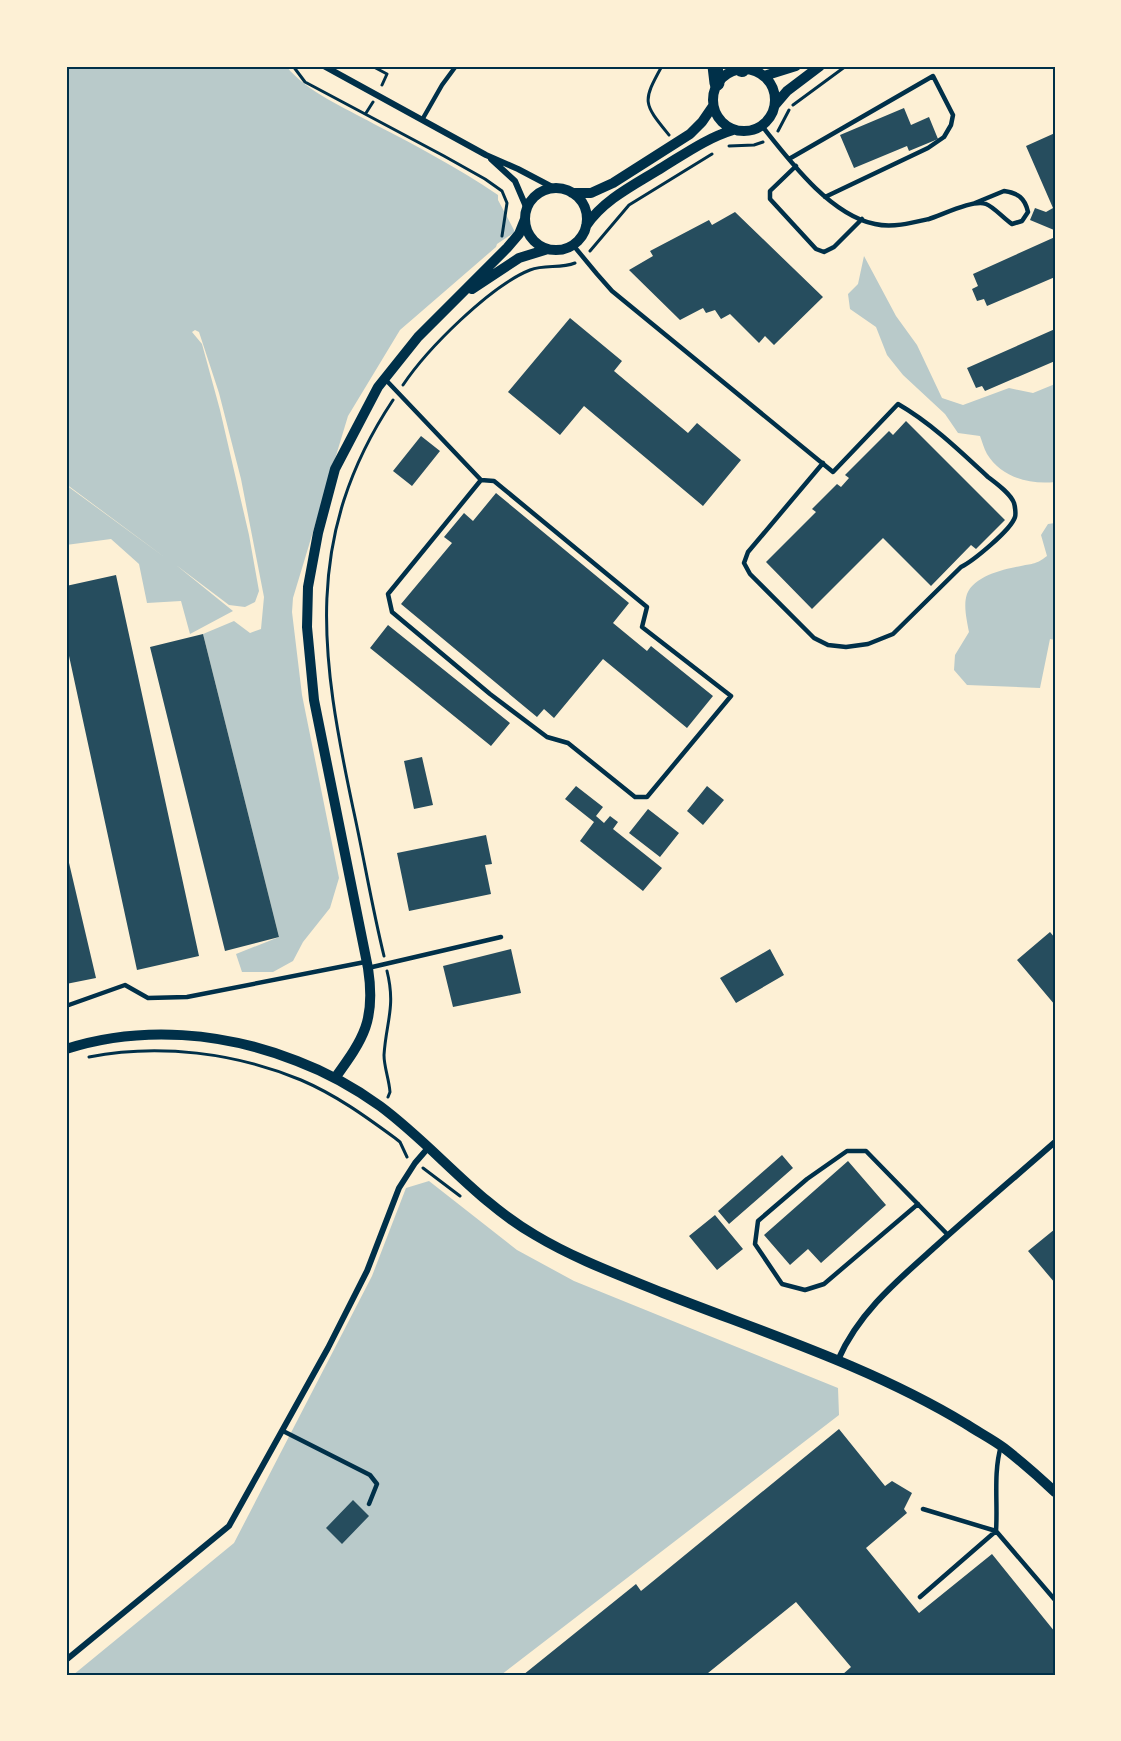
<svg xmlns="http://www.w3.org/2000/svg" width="1121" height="1741" font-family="'DejaVu Sans',sans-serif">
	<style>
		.green { fill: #b9caca }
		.building { fill: #264d5e }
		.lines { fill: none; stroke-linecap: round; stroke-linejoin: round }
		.path { stroke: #003049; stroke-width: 3 }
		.service { stroke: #003049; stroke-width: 4.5 }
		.minor { stroke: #003049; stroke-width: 6 }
		.tertiary { stroke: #003049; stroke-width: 10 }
		.trunk { stroke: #003049; stroke-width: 15 }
		.motorway { stroke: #003049; stroke-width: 16 }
		.neatline { fill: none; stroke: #003049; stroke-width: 2 }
	</style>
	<rect width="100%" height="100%" fill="#fdf0d5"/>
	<path class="green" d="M66,66H286C308,93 344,107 374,124C417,146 458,168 498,195V200L515,232L497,244L496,247L400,330L348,416L293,598L292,612L302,695L339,878L330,908L303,942L293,961L273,972H242L236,954L279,937L203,634L234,621L250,633L261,629L264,597L241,479L219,393L199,332L195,330L192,332L202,344L220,410L249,535L259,591L255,602L245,607L229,605L176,565L233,611L190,634L181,601L147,603L139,564L111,539L66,545V485L167,559L66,484Z
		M864,256L896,316L917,345L942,398L963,405L1009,388L1033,393L1055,384V482C1029,485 1001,477 987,454C984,449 982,441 980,436L958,433L945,414L903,375L887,355L876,327L850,309L848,294L858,284Z
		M1055,523V640L1050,639L1040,688L967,685L954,670L955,655L969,632C967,621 963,605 967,594C974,576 1004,569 1021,566C1034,563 1035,565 1047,556L1041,535L1048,524Z
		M429,1181L517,1250L574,1281L838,1388L839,1415L501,1675H73L234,1543L372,1276L406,1188Z"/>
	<path class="building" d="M904,108L911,125L929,117L938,139L909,151L907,146L854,168L840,135Z
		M1055,133V229L1054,230L1030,220L1035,208L1046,212L1053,208L1026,146Z
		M735,212L823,297L774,345L765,336L759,343L730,314L721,319L715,310L706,313L703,308L680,320L629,270L653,256L650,251L709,220L712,225Z
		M1055,237V277L987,306L984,299L977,301L972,289L978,286L973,274Z
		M570,318L622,361L614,371L688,433L697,423L741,460L703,506L584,406L560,435L508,392Z
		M1055,329V361L985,391L982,386L976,388L967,368Z
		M906,421L1005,520L976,549L971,545L931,586L883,538L812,609L766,562L816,512L812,509L837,484L841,487L849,478L845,475L889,431L893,435Z
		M421,436L440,451L412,486L393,471Z
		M496,493L629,603L613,623L647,651L651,646L713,696L687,728L603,659L554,718L544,709L537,717L401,604L452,543L444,537L464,513L473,521Z
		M116,575L199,956L137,970L66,642V586Z
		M388,625L510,723L491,746L370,648Z
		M203,634L279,937L225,951L150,647Z
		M422,757L433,805L414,809L404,761Z
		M576,786L603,807L596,816L604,823L610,816L618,822L613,829L662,868L643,891L580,841L594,822L565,799Z
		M707,786L724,800L703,825L687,811Z
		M648,809L679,833L660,857L629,833Z
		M486,835L492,864L485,865L491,894L409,911L397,853Z
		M66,850L96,978L66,984Z
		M1050,932L1055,938V1005L1017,960Z
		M511,949L521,993L453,1007L443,966Z
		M770,949L784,975L736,1003L720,978Z
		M782,1155L793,1168L729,1224L718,1211Z
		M848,1161L886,1205L821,1263L808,1249L790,1265L764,1235Z
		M715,1215L743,1249L717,1270L689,1236Z
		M1055,1229V1283L1028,1251Z
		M839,1429L885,1486L892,1481L912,1493L904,1509L907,1513L866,1548L919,1613L992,1554L1055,1632V1675H842L851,1667L796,1602L708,1673L710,1675H523L636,1584L641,1591Z
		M353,1500L369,1516L342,1544L326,1528Z"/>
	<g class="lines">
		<path class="path" d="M293,66L305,82L444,156L485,179L502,191L507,203L502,236
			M372,66L387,74L382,85
			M662,66C642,102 643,103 669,135
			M793,105L846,66
			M366,113L373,102
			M778,131L789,110
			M729,146L754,145L763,142
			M590,251L629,205L712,154
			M403,385C427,349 490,286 530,270C545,264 560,269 575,263
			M384,956C372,907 364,858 353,808C321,657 302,537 393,400
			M387,971C396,1007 386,1022 384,1055C384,1067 389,1079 390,1092L388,1097
			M89,1057C159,1043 236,1053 301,1080C336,1095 365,1116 395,1138L400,1142L407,1157
			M423,1168L460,1196"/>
		<path class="service" d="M422,120L442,85L456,66
			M762,126C789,160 830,215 875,224C892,228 912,223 929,219C942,215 974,199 986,204C994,207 1004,219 1012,224L1022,221L1028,212C1025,198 1018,193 1004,191L975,203
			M789,159L933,76L953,115L951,125L944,137L928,148L825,197
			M796,166L770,191V199L816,249L824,252L834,247L862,219
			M573,245L597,274L612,291L833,472L898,404C931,423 960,451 988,477C997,484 1010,493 1014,503C1015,506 1016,514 1015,517C1011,530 973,561 961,567L893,634L868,644L846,647L828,645L814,638L750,574L744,563L748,552L823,463
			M385,379L481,480L388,594L392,612L490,694L547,737L568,743L635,797H647L731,696L642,627L647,607L494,481L481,480
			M368,968L501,937
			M66,1006L125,985L148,998L187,997L365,962
			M918,1204L824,1284L805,1290L782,1284L755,1244L758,1221L807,1179L847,1151H866L948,1235
			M283,1431L370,1475L377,1484L369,1504
			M923,1509L996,1531L1055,1600
			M920,1597L996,1531C998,1504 993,1473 1001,1446"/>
		<path class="minor" d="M324,66L486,155L518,169L556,189
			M491,159L515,181L527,209
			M838,1360C859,1312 898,1280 936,1246C975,1211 1015,1177 1055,1142
			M66,1660L229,1526L328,1348L367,1271L399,1188L415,1163L428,1148"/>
		<path class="tertiary" d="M713 100a31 31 0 1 1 62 0a31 31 0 1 1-62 0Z
			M764,76L796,66
			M775,105L787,91L820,66
			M525 219a31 31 0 1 1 62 0a31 31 0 1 1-62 0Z
			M572,193H591L613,183L690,134L702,122L713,106
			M586,226C604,199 636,184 663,167C686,153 707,138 733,130
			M472,289L519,258L548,249
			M66,1049C141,1025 224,1032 297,1061C326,1072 355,1088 380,1106C434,1146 476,1201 535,1235C575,1259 619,1275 663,1293C765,1333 872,1367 966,1424C978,1432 992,1439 1004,1448C1022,1462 1038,1476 1055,1492
			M335,1078C364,1038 376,1020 368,968L314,700L307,627L308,587L318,533L335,469L378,387L418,337L507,248L519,234L525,219"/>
		<path class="trunk" d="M715,66L717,83"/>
		<path class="motorway" d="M740,66L742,69"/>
	</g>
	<rect width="1121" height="1741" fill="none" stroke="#fdf0d5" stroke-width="135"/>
	<rect x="68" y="68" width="986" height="1606" class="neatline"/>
</svg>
